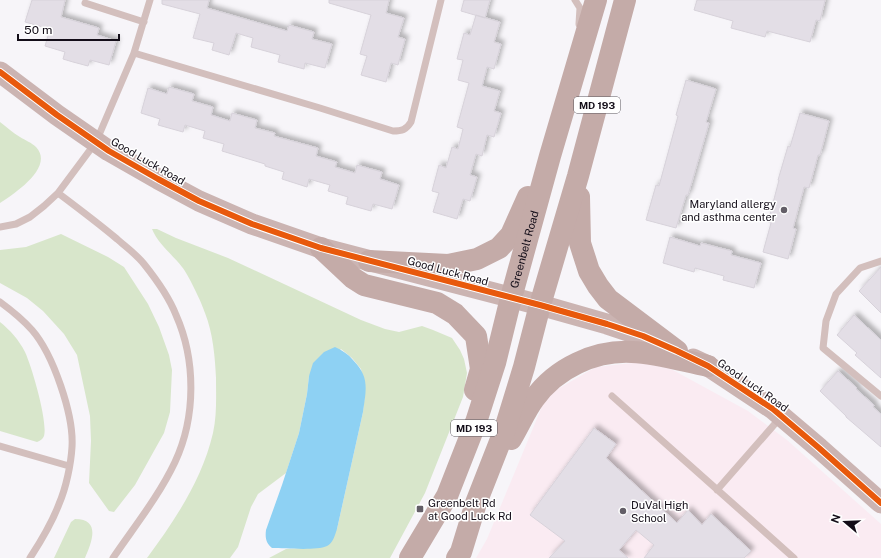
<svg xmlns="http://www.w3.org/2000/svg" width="881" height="558" font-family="'Public Sans',sans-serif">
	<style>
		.education { fill: #faebf2 }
		.green { fill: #d8e6cb }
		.water { fill: #8ed1f3 }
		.building { fill: #e3dee6; stroke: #d7d2da; filter: url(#shadow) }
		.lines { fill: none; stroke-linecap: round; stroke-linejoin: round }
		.lane { stroke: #d3bfbd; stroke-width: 7 }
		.secondary { stroke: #cbb4b2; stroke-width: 21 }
		.primary { stroke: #c4aba8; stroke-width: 22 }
		.cycleway-casing { stroke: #fff; stroke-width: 8 }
		.cycleway { stroke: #e8590c; stroke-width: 6 }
		.poi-dot { fill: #635e67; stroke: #fff; stroke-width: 1.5 }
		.labels { text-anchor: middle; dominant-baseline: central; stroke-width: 3; stroke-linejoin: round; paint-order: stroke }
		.shield { fill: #fff; stroke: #5a565d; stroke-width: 1 }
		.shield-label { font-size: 10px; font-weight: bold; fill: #130d18 }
		.street-label { font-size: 11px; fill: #130d18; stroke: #fff }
		.poi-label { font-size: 11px; fill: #130d18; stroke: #fff; text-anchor: start }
	</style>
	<defs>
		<filter id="shadow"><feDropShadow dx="3.5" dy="-3.5" stdDeviation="2" flood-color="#0004"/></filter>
	</defs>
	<rect width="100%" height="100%" fill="#f7f5f9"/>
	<path class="education" d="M641,362L671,369L748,411L787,440L881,524V558H476L487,539L543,404L556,390L596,367Z"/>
	<path class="green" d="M0,122C7,127 13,133 20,137C25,140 32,143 36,147C55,167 14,194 0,203Z
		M152,229H157L176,238L228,258L361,320L385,329L399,332L422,326L433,330L452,338L460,350L464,359L467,373L463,397L425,493L390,558H269L286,549L319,547L337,529L363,412L365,393L361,369L352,358L341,349L309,376L307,394L299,433L286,473L258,494L251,507L238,547L230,558H147C175,520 202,480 213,433C217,415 216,397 216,378C215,357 213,333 205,313C202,303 188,274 182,267C172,254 158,244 152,229Z
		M61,234L108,257L124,267L148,304L159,327L169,355L172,370L170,412L164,433L135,485L114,512L109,511L89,483L91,441L90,416L77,355L64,334L43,311L27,298L0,283V250L26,247Z
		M0,322C10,330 19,340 25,352C32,367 48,422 44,436C43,439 40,441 37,442L0,431Z
		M75,519C101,519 92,542 85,558H54L71,522Z"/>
	<path class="water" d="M335,347C342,350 348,354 353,360C370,377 366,390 363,412L337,529C335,535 333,543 327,546C316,551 285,548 272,548C266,543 265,538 266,530L282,485L299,433L307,394L309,376L313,363L324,352Z"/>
	<path class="building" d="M32,0H65L61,17L99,28L97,35L116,41L109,65L90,60L88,66L73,62L63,59L65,52L45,46L50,29L25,22Z
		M162,0H209L207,8L287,31L289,25L314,32L312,39L332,44L325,68L305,63L304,69L278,62L280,55L251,47L253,38L236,33L229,55L212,50L214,43L193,38L200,14L162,4Z
		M329,0H389L386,13L404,18L398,37L405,39L398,65L391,63L386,82L361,75L367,56L360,54L371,15L329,3Z
		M464,0H490L485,18L461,11Z
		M697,0H825L820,21L816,20L810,42L767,31L765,37L731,28L733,21L694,10Z
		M476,15L500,22L494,42L501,44L494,69L487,67L482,86L500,91L494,111L501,113L494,137L487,135L482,156L476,154L470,175L477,177L470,201L463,199L457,219L433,212L439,193L432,191L439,165L446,168L452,147L458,149L463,129L457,127L469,83L458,80L463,60L457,59L464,33L470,35Z
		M686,80L716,89L706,122L709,123L688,195H686L676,228L646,220L656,185L659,186L678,116L676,115Z
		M169,87L194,94L192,101L213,107L211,115L230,121L232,113L257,120L255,128L275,133L274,136L318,148L316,156L337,162L335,167L355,173L357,165L382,172L380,179L399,185L392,209L373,204L371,211L346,204L348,197L328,191L330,185L309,179L307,187L282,179L284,172L265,166V164L222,151L224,144L203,138L205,131L185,125L183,132L158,125L160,119L141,113L148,88L167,94Z
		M800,113L829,121L820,155H818L809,188L804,187L793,228L796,229L788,259L763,252L771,223L768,222L779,180H778L788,146L790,147Z
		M670,237L700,246L701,243L732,251L731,255L761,263L754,288L723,280L724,276L695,268L694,272L663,263Z
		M881,267V313L859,291Z
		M854,315L881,340V378L855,355L857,353L837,335Z
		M838,371L857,388L856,389L874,405L873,407L881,414V447L846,417V416L820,391Z
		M594,428L616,444L606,458L677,523L688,510L702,525L711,514L751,551L744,558H644L654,545L636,530L619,550L628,558H549L565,541L530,515Z"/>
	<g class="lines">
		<path class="lane" d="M575,0L580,8L579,24
			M85,3L144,22
			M134,53L320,108L393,131C402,131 406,130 411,122L441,0
			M58,193C78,208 98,223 117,239C126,247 136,254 144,264C156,279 169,297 176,315C196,360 196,417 175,462C159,496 134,527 113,558
			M0,227L16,224L30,217L44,206L58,193L96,142L134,53L150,0
			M881,261L860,268L836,294L826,321L823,348L881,396
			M0,302C11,310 23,320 32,330C53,354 74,415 72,447C71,464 66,488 59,504C52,523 41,541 30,558
			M612,396L794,558
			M0,446L69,466
			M717,490L780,418"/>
		<path class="secondary" d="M0,72L57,115L109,151L158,179L199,201L252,224L321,248L540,305L607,324L643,336L662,345
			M693,359L708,366L773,409L819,448L881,503"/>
		<g class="primary">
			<path d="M579,197L580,243L589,271L598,286L608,299L677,351"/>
			<path d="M321,248L353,278L364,285L437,303L455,314L476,336L481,369L475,390"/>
			<path d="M369,261L448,265L477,259L499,248L511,235L528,197"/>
			<path d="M511,439C519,426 525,411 534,399C556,368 595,350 632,352C658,353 683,361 708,366"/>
			<path id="s1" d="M410,558L447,496L476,422L495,363L511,298L550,156L596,0"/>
			<path d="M457,558L461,552L476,503L505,429L524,367L540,305L578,176L625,0"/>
		</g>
		<defs>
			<path id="cycleway" d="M0,72L57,115L109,151L158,179L199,201L252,224L321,248L540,305L607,324L643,336L677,351L708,366L773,409L819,448L881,503"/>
		</defs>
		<use href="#cycleway" class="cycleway-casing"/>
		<use href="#cycleway" class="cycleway"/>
	</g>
	<g class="poi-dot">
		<circle cx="784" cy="210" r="4"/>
		<rect x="416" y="505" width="8" height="8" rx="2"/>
		<circle cx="623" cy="511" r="4"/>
	</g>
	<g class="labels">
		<g class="shield">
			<rect x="574" y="97" width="46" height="16" rx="3"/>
			<rect x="451" y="420" width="46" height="16" rx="3"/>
		</g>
		<g class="shield-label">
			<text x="597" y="105">MD 193</text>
			<text x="474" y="428">MD 193</text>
		</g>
		<g class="street-label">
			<text transform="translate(148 161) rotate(30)">Good Luck Road</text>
			<text stroke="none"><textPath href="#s1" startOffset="331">Greenbelt Road</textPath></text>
			<text transform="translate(448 271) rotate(15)">Good Luck Road</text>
			<text transform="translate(753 385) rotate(35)">Good Luck Road</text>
		</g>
		<g class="poi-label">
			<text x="776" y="204" text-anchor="end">Maryland allergy<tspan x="776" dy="13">and asthma center</tspan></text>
			<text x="428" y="503">Greenbelt Rd<tspan x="428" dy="13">at Good Luck Rd</tspan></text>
			<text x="631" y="505">DuVal High<tspan x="631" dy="13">School</tspan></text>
		</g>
	</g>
	<g transform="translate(845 522) rotate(289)" stroke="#ffffff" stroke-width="3" paint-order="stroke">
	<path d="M0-3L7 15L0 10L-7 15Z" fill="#130d18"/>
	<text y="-6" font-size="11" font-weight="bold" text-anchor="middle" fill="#130d18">N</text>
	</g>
	<path d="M18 34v6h101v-6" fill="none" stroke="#130d18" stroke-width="2"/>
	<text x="24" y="34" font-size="12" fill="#130d18" stroke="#ffffff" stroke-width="3" paint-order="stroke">50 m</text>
</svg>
